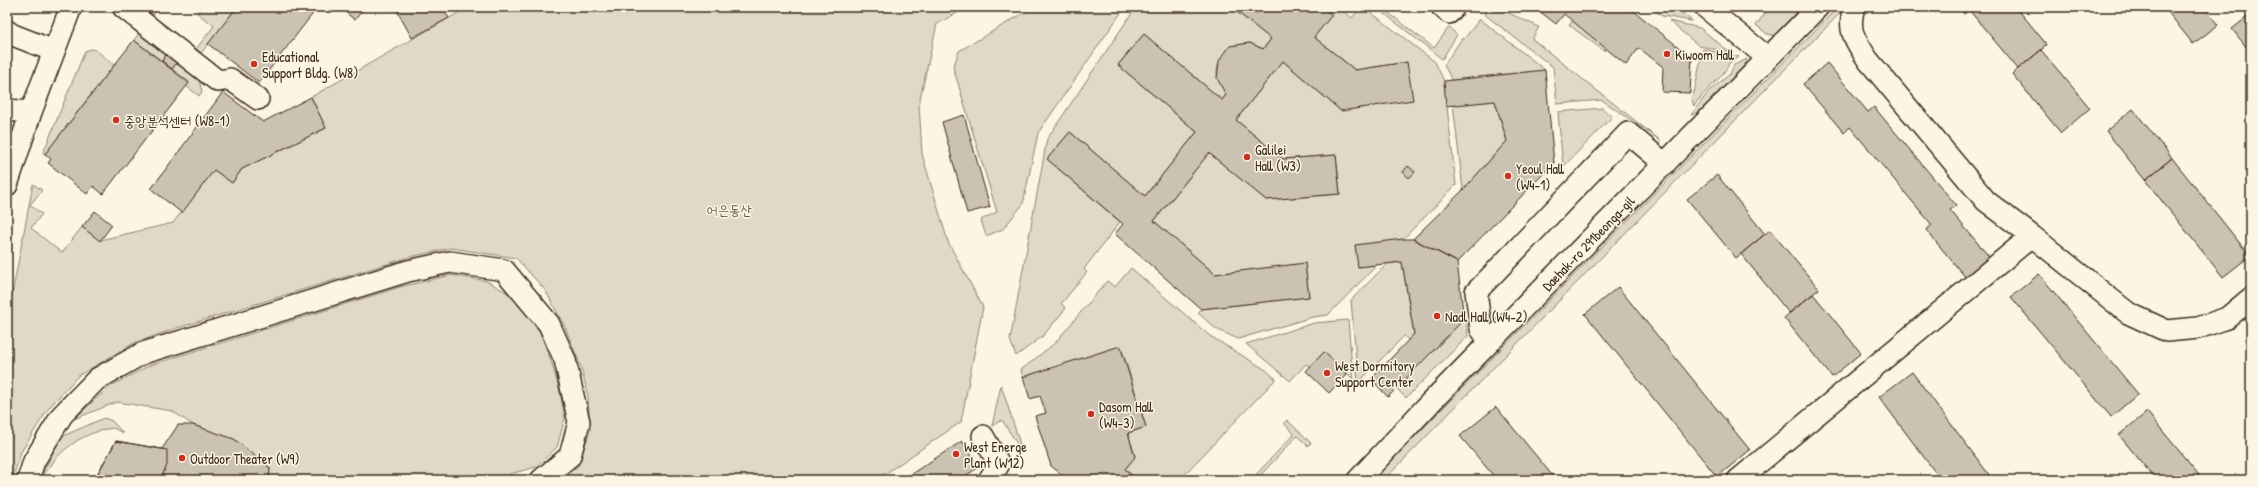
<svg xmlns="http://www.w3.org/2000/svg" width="2258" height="487" font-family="'Patrick Hand','Poor Story',sans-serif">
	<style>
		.green { fill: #e0d8c8; stroke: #8e8173 }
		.building { fill: #ccc2b3; stroke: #3b2a1e }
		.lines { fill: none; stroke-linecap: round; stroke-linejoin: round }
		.minor-casing { stroke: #3b2a1e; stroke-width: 24 }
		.minor { stroke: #fcf5e5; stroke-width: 21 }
		.poi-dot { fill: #c8321e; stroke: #fcf5e5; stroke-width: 1.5 }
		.labels { text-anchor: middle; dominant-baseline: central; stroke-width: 3; stroke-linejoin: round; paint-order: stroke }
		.poi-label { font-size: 14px; fill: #3b2a1e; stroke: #fcf5e5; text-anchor: start }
		.park-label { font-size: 14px; fill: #645648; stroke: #fcf5e5 }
		.street-label { font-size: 14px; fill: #3b2a1e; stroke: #fcf5e5 }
	</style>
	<rect width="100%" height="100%" fill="#fcf5e5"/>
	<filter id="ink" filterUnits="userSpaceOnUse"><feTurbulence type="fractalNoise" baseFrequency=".025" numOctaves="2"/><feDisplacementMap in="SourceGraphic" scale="8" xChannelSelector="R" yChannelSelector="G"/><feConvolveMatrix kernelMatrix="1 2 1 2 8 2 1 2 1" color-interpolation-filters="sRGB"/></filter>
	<g filter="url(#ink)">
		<path class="green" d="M143,7H160L153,15Z
			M202,7H237L201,53L196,49L214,26L197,13Z
			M464,7H968L937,24L919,103L922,154L948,242L983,307L961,422L876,480H560L579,465L590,430L588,396L581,367L565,327L545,290L516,258L451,248L410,257L177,328L134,343L78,376L48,409L21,452L12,480H7V321L33,184L42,190L30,205L42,214L31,228L62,253L82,227L100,240L173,223L214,170L232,183L242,169L326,128L311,97L458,13Z
			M1034,7H1125L1038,133L1023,204L1003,229L986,236L981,220L997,212L953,67L959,51Z
			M1136,7H1231L1271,39L1263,49L1250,43L1230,46C1214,67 1213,72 1226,95L1222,100L1144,34L1118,65L1197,132L1145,196L1070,132L1047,159L1120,222L1084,269L1087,272L1061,304L1066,308L1043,336L1016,356L1010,340L1047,139Z
			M1328,7H1339L1352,18L1361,7H1364L1435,62L1444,81L1456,185L1403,239L1358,267L1377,265L1328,315L1313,317L1238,339L1216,329L1198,313L1201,309L1309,297L1305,264L1215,274L1154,221L1209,153L1266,200L1340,194L1336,155L1283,159L1236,120L1283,61L1341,111L1407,62L1355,70L1314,37L1331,15L1326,10Z
			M1376,7H1381L1434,48L1449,27L1457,35L1442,59Z
			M1490,7H1502L1500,9L1539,27L1532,39L1661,141L1602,100L1557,104L1553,67L1484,14Z
			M1651,7H1675L1692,21L1662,16Z
			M1770,7H1806L1778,36L1767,34L1756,25Z
			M1838,7H1846L1384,480H1372Z
			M1480,19L1545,70L1452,80L1444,65L1462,38L1464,39Z
			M1573,21L1606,48L1604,51L1569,25Z
			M1669,21L1700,28L1729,52L1699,46Z
			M140,32L167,53L162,61L134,40Z
			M91,49L96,50L114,65L45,154L43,153L85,51Z
			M1703,49L1739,57L1730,62C1722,80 1705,89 1694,106L1691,97L1694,93Z
			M1747,59C1747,69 1702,114 1691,115L1709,91L1730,74L1734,65Z
			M178,61L199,79L202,92L199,96L186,86L189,82L172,69Z
			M1495,101L1507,141L1463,190L1453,104Z
			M1602,108L1612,117L1563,167L1558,112Z
			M1402,262L1414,334L1408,340L1404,336L1358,383L1351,300L1387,264Z
			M1131,268L1210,336L1266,370L1276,379L1179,480H1137L1125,469L1135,456L1128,433L1146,427L1121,346L1023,377L1021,370L1055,343L1107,281L1115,287Z
			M451,275L487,281L513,296L540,332L552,364L560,392L565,418L557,447L536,467L510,474L503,480H269L270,468L234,439L193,425L172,411L117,402L74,419L109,387L150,365L400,287Z
			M1464,319L1467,324L1468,336L1406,398L1396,388Z
			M1348,320L1353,379L1324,352L1311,367L1306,364L1290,381L1246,344L1314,323Z
			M1001,385L1023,453L1002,420L992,426Z
			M104,418L112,421L123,433L113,428C92,431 74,440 58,456C51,463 52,468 42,474L61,437Z
			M1287,420L1311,443L1308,446L1297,436L1256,480H1251L1294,434L1284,423Z"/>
		<path class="building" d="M237,7H318L259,83L208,44Z
			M339,7H365L355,20Z
			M395,7H442L449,18L412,38Z
			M1231,7H1328L1326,10L1332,15L1314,37L1355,70L1407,62L1413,100L1341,111L1283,61L1236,120L1283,159L1336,155L1340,194L1266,200L1209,153L1154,221L1215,274L1305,263L1309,297L1201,309L1115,234L1123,224L1047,159L1070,132L1145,196L1197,132L1118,65L1144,34L1222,100L1226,95L1217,78L1219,61L1230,46L1250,43L1263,49L1271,39Z
			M1534,7H1629L1692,58L1690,93L1662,92L1663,67L1639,48L1626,65L1564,14L1556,24Z
			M1959,7H1973L1964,14Z
			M1973,7H2016L2047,45L2018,69L1969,10Z
			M2164,7H2204L2218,25L2193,44Z
			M2251,14V53L2232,29Z
			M134,40L189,83L103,194L93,186L87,194L48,163L51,159L45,154Z
			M2041,50L2090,108L2061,133L2012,74Z
			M167,53L178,61L172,69L162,61Z
			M1827,63L1868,112L1874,107L1956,205L1950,210L1991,259L1967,279L1926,230L1932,225L1850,127L1844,133L1803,84Z
			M1545,70L1554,163L1457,262L1413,239L1463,190L1507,141L1495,101L1446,106L1444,81Z
			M223,92L263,122L311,97L326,128L242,169L232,183L214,170L182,213L151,189Z
			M2133,109L2172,158L2145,180L2106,131Z
			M964,115L990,207L967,213L942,122Z
			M2172,158L2250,256L2223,277L2145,180Z
			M1408,166L1415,172L1409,178L1403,172Z
			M1717,175L1765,234L1736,258L1687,199Z
			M95,211L112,225L100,241L82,227Z
			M1770,230L1819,289L1789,313L1741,254Z
			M1403,239H1413L1457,262L1464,319L1388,397L1371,379L1414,334L1402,262L1358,267L1355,245Z
			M2039,274L2138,394L2111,417L2011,297Z
			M1618,287L1750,450L1717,477L1585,314Z
			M1813,294L1861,353L1832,377L1784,318Z
			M1120,346L1146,427L1128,433L1135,457L1125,469L1137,480H1064L1066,478L1051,466L1035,416L1046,413L1040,396L1030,399L1023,377Z
			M1324,352L1347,374L1329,393L1306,371Z
			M1912,372L1993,480H1941L1879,397Z
			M1496,407L1556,480H1497L1460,436Z
			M2147,412L2203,480H2156L2119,435Z
			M178,425H193L234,439L270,468L269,480H94L116,441L162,449Z
			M116,441L167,450V465L160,480H94Z
			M962,441L979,467L959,480H902Z
			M1787,475L1790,480H1781Z"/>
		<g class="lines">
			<defs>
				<path id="minor" d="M123,7L218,81L230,79L258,99
					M1442,7L1449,13L1454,7
					M1705,7L1768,58
					M1854,7C1847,31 1855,40 1868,60L1986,201L2032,236
					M7,31L13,35L54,51
					M7,110L31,112
					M7,185L31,112L71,7
					M1490,342L1481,329L1476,292L1609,153L1628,133L1665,164
					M983,436L999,464L989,480
					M28,480L34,461L62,415L97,379L143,353L408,271L450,262L504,270L549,324L565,360L579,422L570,456L541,480
					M1358,480L1430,403L1818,7
					M1738,480L2032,236L2128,313L2167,331L2198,328L2227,318L2251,298"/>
			</defs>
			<use href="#minor" class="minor-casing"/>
			<use href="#minor" class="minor"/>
		</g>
	</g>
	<g class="poi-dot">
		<circle cx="1667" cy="54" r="4"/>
		<circle cx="254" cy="64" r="4"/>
		<circle cx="116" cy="120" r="4"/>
		<circle cx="1247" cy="157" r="4"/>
		<circle cx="1508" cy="176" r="4"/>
		<circle cx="1437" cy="316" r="4"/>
		<circle cx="1327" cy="373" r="4"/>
		<circle cx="1091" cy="414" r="4"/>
		<circle cx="956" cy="454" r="4"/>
		<circle cx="182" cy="458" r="4"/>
	</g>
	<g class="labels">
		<g class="poi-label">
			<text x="1675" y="54">Kiwoom Hall</text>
			<text x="262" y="56">Educational<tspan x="262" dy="16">Support Bldg. (W8)</tspan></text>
			<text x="124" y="120">중앙분석센터 (W8-1)</text>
			<text x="1255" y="149">Galilei<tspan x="1255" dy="16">Hall (W3)</tspan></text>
			<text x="1516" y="168">Yeoul Hall<tspan x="1516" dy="16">(W4-1)</tspan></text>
			<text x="1445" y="316">Nadl Hall (W4-2)</text>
			<text x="1335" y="365">West Dormitory<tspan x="1335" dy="16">Support Center</tspan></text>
			<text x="1099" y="406">Dasom Hall<tspan x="1099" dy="16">(W4-3)</tspan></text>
			<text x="964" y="446">West Energe<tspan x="964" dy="16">Plant (W12)</tspan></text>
			<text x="190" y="458">Outdoor Theater (W9)</text>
		</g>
		<g class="park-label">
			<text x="729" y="209">어은동산</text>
		</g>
		<g class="street-label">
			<text transform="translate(1588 243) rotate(-46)">Daehak-ro 291beonga-gil</text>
		</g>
	</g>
	<rect width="2258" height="487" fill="none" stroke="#fcf5e5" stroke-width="24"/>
	<rect x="12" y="12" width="2234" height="463" fill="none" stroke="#3b2a1e" stroke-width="1.5" filter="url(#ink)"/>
</svg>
